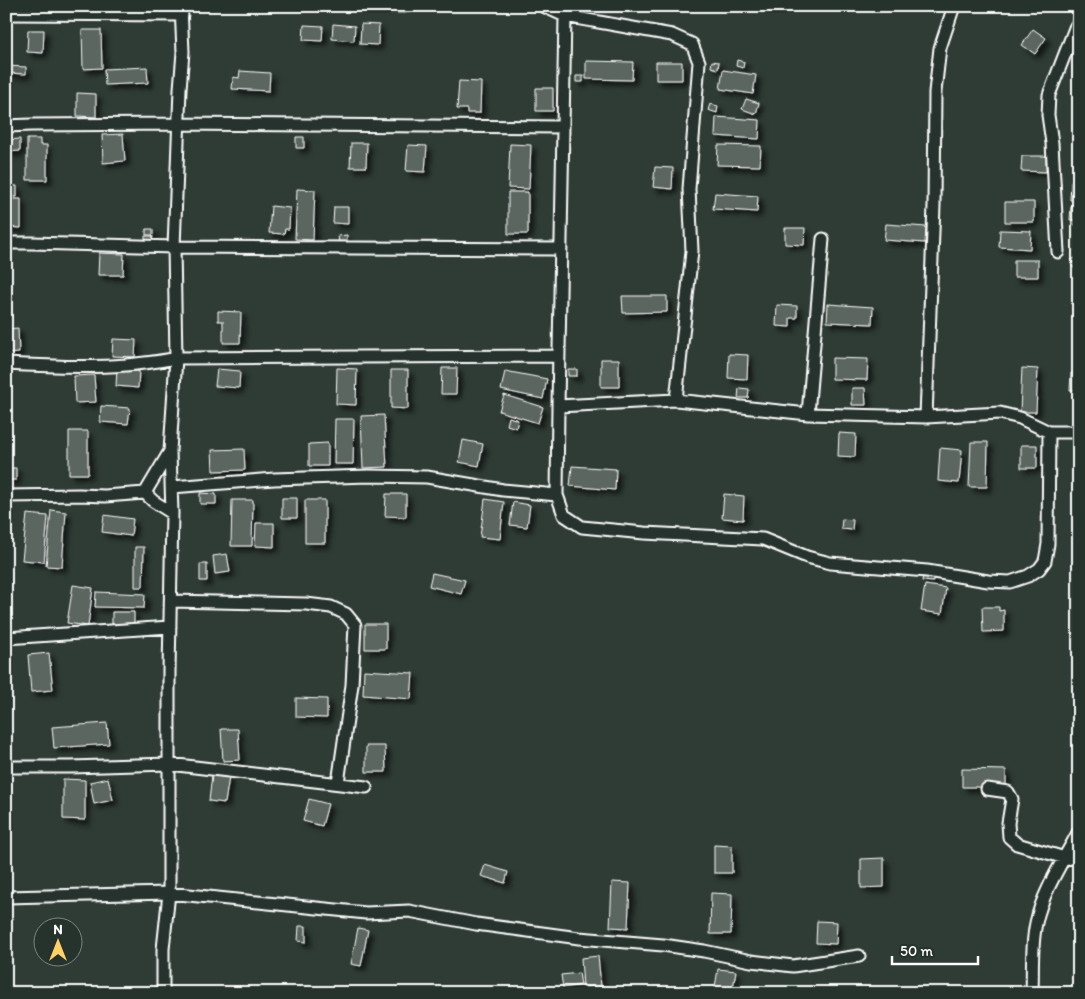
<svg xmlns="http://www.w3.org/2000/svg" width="1085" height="999" font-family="Itim,sans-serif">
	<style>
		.building { fill: #5b6661; stroke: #fff; filter: url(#shadow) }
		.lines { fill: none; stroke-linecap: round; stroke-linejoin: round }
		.minor-casing { stroke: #fff; stroke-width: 15 }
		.minor { stroke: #26332d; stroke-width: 11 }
	</style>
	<defs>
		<filter id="shadow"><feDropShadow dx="4.5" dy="4.5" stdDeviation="2.5" flood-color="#0009"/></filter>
	</defs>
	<rect width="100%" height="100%" fill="#2f3b35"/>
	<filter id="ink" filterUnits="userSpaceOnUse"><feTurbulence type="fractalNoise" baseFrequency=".02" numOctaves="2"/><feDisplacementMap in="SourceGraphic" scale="10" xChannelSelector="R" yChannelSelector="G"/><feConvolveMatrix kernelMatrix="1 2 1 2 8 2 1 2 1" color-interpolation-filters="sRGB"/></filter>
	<g filter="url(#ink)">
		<path class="building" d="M333,24L355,26L354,41L332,39Z
			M361,24L379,25L378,45L360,44Z
			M304,25L323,26L322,41L303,40Z
			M1033,29L1046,38L1035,54L1022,45Z
			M28,30H44L43,53L27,52Z
			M82,30H101L102,68L83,69Z
			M737,60L744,62L743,68L736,66Z
			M586,61L633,62L632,80L586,79Z
			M712,61L719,62L718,69L711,67Z
			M656,62H682V80H656Z
			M6,66L26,67V74L6,73Z
			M147,67L148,83L105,85L104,69Z
			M723,70L756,75L753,94L720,89Z
			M240,71L270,73L269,91L232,89L233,77L239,78Z
			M576,76H583V82H576Z
			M459,81L481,82L480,113H467V109H457Z
			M536,88H553V111H536Z
			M77,93L96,94V117L77,116Z
			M746,99L759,103L756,114L742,109Z
			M710,104L718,106L717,113L708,110Z
			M716,117L760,120L759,139L715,136Z
			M123,134L125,161L103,163L102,135Z
			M296,137H304V148H296Z
			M20,139V151L6,152V140Z
			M27,139H40V145H47V180H27Z
			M351,143H367L366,167H350Z
			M510,144L531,145L529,189L508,188Z
			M408,145L427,146L425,172L406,171Z
			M718,145L761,146L760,166L717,165Z
			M1022,156H1046V172L1021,171Z
			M655,167L673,168L672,189L653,187Z
			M1071,181H1079V200H1070Z
			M6,185L17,186V197L6,196Z
			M297,189L315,190L313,240L295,239Z
			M508,192H528V234H508Z
			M715,193L758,196L757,212L713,209Z
			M6,199H21V228L6,227Z
			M1005,202H1034V222H1005Z
			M271,206L290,208L289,229H285L284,234L269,233Z
			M1071,206H1079V225H1074V220H1070Z
			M334,207H348V224L333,223Z
			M886,224L926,227L925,243L884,240Z
			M785,228H805L804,245L785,244Z
			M146,229H153V235H146Z
			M1000,230L1031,231L1030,249L999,247Z
			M347,235V243H339L338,236Z
			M145,236H153L152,241H145Z
			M99,253L124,254L123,275H98Z
			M1076,256H1079V276H1076V268H1073L1072,259L1076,258Z
			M1014,260H1038V277H1014Z
			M622,296H667V312L623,313Z
			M828,304L873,307L872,324L827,322Z
			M777,305L797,306V318H790V327L776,326Z
			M218,311L241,312L240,343H223V321H218Z
			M18,328L19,353L6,354V329Z
			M113,339L136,340L135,357L112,356Z
			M729,354L748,355L747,379L728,378Z
			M832,358L868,359L867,380L832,379Z
			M601,359H619V387H601Z
			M337,368L357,369L356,405L336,404Z
			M442,368H457L456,394H441Z
			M1022,368L1038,369L1036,412H1020Z
			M217,369L240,371L239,388L215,386Z
			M568,369H577V376H568Z
			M117,370L139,371L138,388L116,386Z
			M391,370H408V409L391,408Z
			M505,371L547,379L543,399L501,390Z
			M1071,373L1079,374V390H1070Z
			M94,375L96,402L75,403L74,376Z
			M739,388L749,389L748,398H738Z
			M852,388H865L866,405H852Z
			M504,395L543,407L538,423L499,411Z
			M101,406L130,408L128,424L100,422Z
			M384,415L387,467L363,468L361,416Z
			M509,417L518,420L516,428L507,425Z
			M335,419H354L353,464H334Z
			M69,431H88V474H69Z
			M839,433L856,434L855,457L838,456Z
			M463,440L483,444L479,466L459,462Z
			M971,442H988L987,487H969Z
			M328,443V466H309V444Z
			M1021,445H1037V468H1021Z
			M940,448L962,450L959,483L938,481Z
			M244,449L245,470L213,471L212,450Z
			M572,466L616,469L615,490L570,486Z
			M6,468H16V480H6Z
			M200,493L216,494V504H200Z
			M386,494H406V517L385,516Z
			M724,494L744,496L743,520L722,518Z
			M282,498H297V518H282Z
			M485,499L504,502L500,539L480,537Z
			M232,500H253L252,546H231Z
			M305,500H325V543H305Z
			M513,502L530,505L527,527L510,525Z
			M51,510L66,512L62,567L46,566Z
			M27,514L48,516L44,562L22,560Z
			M104,515L133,519L131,536L102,532Z
			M842,519L853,520L852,530L841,529Z
			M256,523H274V547L255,546Z
			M135,547H144L143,587H135Z
			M227,554L230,572L215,574L213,556Z
			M200,564H207V581H200Z
			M432,573L465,580L461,594L429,586Z
			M923,575L933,576V582L922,581Z
			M73,585L93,588L88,626L67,623Z
			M925,585L946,588L942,614L921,611Z
			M96,592L145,594L144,608L95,607Z
			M982,607H999V611L1004,610V631L983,632Z
			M112,612H134V624H112Z
			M365,624H386V649H365Z
			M49,653L53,690L31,692L28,655Z
			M364,670L413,673L411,699L363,695Z
			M296,698L327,699V718L296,717Z
			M107,723L109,744L54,748L52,727Z
			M221,729H238L240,760L223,761Z
			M366,746H385L386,772H366Z
			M962,769L1006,770V787H962Z
			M212,775L229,777L225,803L209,801Z
			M108,778L113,800L94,804L90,782Z
			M63,779L85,780V820L63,819Z
			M309,799L328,804L322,826L303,821Z
			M714,845L732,846V873H714Z
			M884,858V887L861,888V859Z
			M485,865L508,872L505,883L481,876Z
			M612,882L630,883L628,928L610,927Z
			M711,893L732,894L731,934H710Z
			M817,921L837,922L836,944L816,943Z
			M299,926H306V942L298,941Z
			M358,928L368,930L361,966L351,964Z
			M598,956L601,986L583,987L581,958Z
			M718,969L736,971L732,993H714Z
			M579,973L581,985L563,988L561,975Z"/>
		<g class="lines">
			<defs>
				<path id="minor" d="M375,6H405
					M6,14L182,15
					M6,126L31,125L179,124L563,127
					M6,243H32L174,247L561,249
					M1058,252L1052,143L1048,115L1049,95L1075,28L1079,21
					M6,364C46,366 86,368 126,365C143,363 159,362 176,358L559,356
					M676,400L808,414L926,417L934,205L935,92L940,48L954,6
					M558,406L565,16
					M808,414L823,239
					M1049,432H1079
					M172,487L274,479L369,476L427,477L503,490L557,495L558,406L676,400L692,251L689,189L699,62L692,44L672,35L565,16L543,6
					M145,493L153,501L172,513
					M557,495L564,515L582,527L644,533L763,539L807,557L830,563L927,571L988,581L1010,582L1028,576L1039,569L1045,561L1048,544L1049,432L1020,418L1000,413L926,417
					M6,496L79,495L105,496L145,493L170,451L176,358L174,247L180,89L183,52L181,6
					M171,601L306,604L331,607L346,614L355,625L352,685L338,783
					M6,638L170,627
					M6,767H71L169,764L366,787
					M987,789L1008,792L1012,799L1008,823L1009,837L1017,844L1065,858L1079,859
					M6,897L169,893L366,913L409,911L476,924L579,938L663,945L704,951L751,961L793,966L859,956
					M163,993V949L169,893V671L172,513L170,451
					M1032,993C1033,970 1031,946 1036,923C1042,893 1064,859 1079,831"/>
			</defs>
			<use href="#minor" class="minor-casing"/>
			<use href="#minor" class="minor"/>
		</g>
	</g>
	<rect width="1085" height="999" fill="none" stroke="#26332d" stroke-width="25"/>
	<rect x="12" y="12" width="1060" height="974" fill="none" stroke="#fff" stroke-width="2" filter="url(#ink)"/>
	<g transform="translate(58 942)"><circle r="24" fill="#26332d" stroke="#7d8581"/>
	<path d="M0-4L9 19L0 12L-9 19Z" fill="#ffd166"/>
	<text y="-8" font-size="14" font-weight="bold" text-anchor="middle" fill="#ffffff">N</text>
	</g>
	<path d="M892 956v8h86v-8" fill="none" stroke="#ffffff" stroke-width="2.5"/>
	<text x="900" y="956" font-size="15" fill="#ffffff" stroke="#26332d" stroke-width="4" paint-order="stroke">50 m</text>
</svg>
